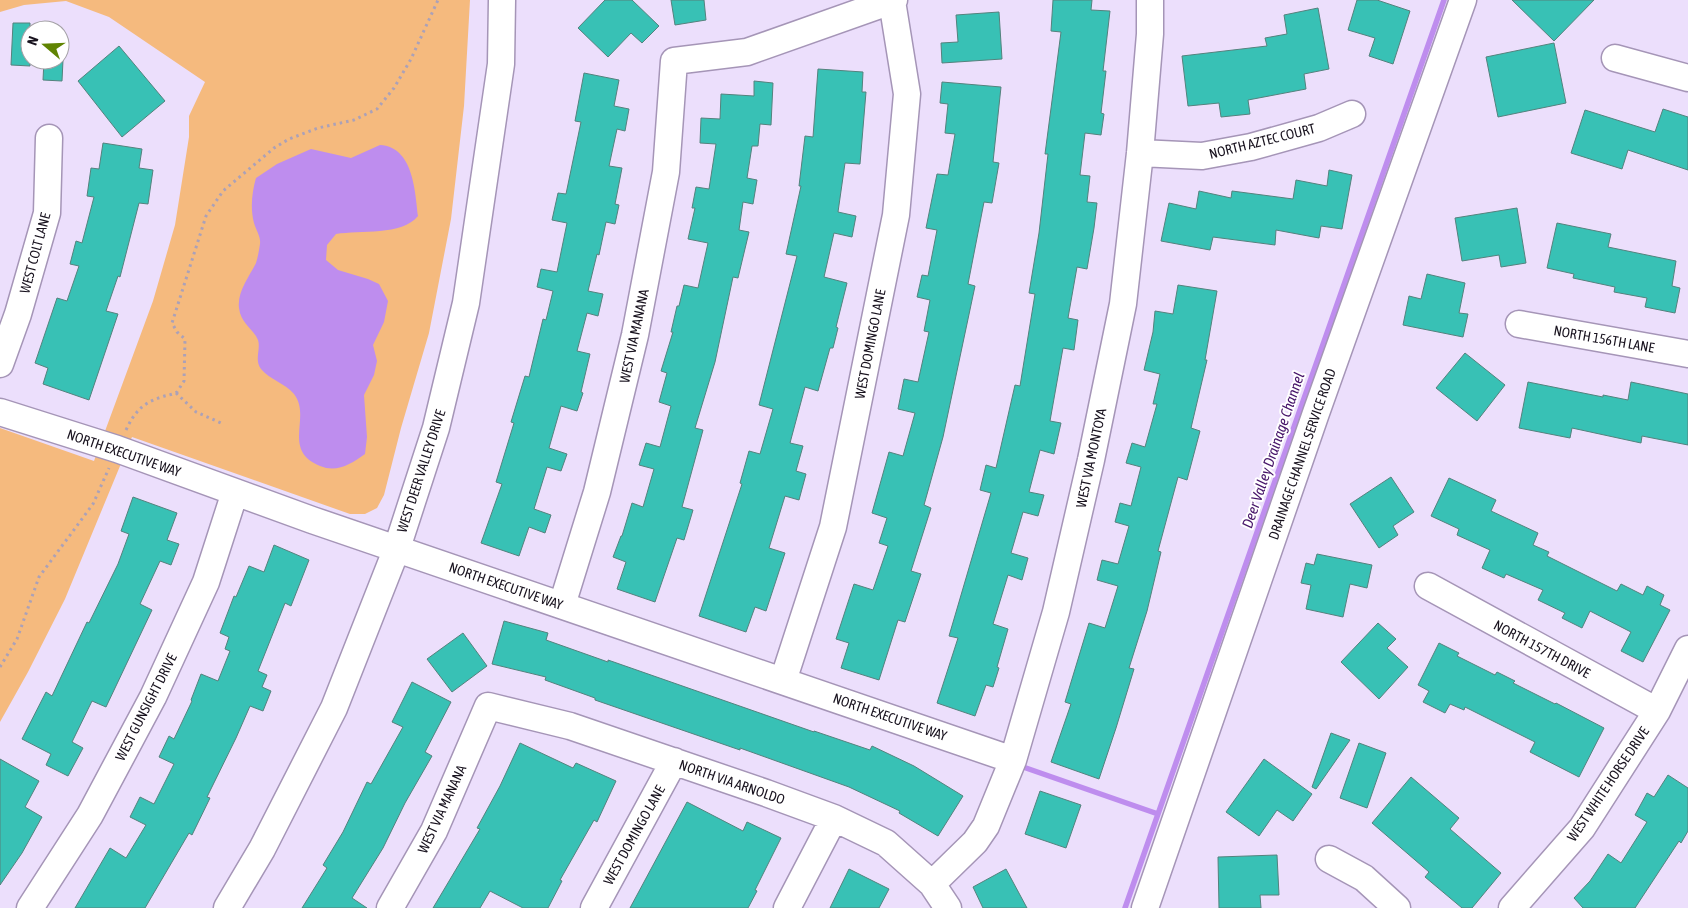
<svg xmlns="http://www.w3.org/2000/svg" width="1688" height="908" font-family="'Asap Condensed',sans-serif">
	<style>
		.green { fill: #f5ba7e }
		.water { fill: #be8dee }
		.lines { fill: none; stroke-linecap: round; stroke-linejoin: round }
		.stream { stroke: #be8dee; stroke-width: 5.5 }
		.building { fill: #38c1b5; stroke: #54827d }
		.minor-casing { stroke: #a595b7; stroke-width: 29 }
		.path { stroke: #aba1b8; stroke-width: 3; stroke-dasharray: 2.5 4; stroke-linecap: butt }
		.minor { stroke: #fff; stroke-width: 26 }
		.labels { text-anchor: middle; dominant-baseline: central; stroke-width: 4; stroke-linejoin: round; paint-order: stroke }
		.street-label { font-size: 14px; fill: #18121e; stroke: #fff }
		.water-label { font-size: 15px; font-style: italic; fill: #451368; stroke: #fff }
	</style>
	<rect width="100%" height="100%" fill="#ecdffc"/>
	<path class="green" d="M0,0H470L464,106L451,219L429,333L401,428L384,495L377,508L365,514H350L132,437L65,599L28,672L0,722V428L94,461L153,301L175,225L189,137V116L205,82L109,17L66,1L24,5L0,12Z"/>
	<path class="water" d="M380,145C413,147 415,190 418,216C402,236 360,230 336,234L327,245L326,260L338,270L368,279L379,284L388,301L384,322L373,345L377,361L374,375L364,395L367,437L365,454C351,464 337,473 320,466C281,450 312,417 294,394C285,383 270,380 261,369C254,360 261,349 258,340C252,327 241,324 239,308C237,292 249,277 256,263C258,257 259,250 260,244C261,237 256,230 254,223C250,208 252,192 256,178L277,164L311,149L351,158Z"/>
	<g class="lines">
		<path class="stream" d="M1026,768L1158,814
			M1125,908L1444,0"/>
	</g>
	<path class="building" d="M605,0H632L659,26L642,43L631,33L608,57L578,28Z
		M671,0H704L706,20L675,25Z
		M1053,0H1092L1091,10L1110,11L1103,71H1106L1101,113L1104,114L1101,135L1085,133L1080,175L1090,176L1087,202L1097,203L1094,228L1087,269L1077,267L1068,318L1078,320L1074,350L1063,348L1050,421L1061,423L1054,454L1040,450L1029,492L1044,495L1038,516L1023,512L1011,553L1028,558L1022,580L1008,575L993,624L1008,629L997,667L999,668L993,687L986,685L975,716L937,703L958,638L949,636L991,493L980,490L986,465L996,468L1015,385L1020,386L1035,294L1029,293L1039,233L1048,154H1045L1061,32L1051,31Z
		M1357,0H1377L1410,11L1393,64L1369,56L1375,38L1348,30Z
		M1512,0H1594L1554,41Z
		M1318,8L1329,69L1304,74L1306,89L1248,100L1250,114L1221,117L1219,103L1188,106L1182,56L1267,46L1265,38L1287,34L1284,15Z
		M999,12L1002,59L942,63L941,43L958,42L956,15Z
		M13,23H30V66L11,65Z
		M1554,43L1566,103L1498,117L1486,57Z
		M119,46L165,101L122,137L78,81Z
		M44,60H63L62,81L43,80Z
		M818,69L863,72L862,92H866L860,164L845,163L838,212L856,216L852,237L834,233L824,277L847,283L836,327L838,328L833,348H830L818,391L805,387L790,443L803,446L796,471L806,474L799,500L785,496L769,548L785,553L766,611L755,607L746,632L699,616L742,484L740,483L749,451L760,454L773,409L759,405L797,256L786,254L801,186H799L805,136L813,137Z
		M584,73L619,80L614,106L629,109L625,131L617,129L609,166L622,168L615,204L619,205L615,224L606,222L599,255L597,254L588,291L603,294L598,316L587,313L577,351L590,354L581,392L583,393L577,411L561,406L549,448L567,454L561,471L547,467L534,509L551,515L545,533L529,527L519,556L481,543L502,484L496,482L514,423L511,422L525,376L529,377L543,319L546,320L553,291L537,287L541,269L557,272L567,223L552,220L558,193L566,194L581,122L575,121Z
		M754,81L773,83L771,125L760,124L758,146H752L747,178L757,180L753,204L743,202L739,230L749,232L738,278L733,277L715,362L695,428L703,430L682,507L693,510L684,540L677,538L655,602L617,589L626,562L613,557L621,536H622L632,503L643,507L654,469L639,465L646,443L660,447L671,406L659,402L667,373L661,371L673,332H671L677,306H679L684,285L698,288L708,243L688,239L695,208H692L696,187L709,189L716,144L700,143L701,118L720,119L721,94L754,96Z
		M942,82L1001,87L993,162L999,163L992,203L984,202L968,284L975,286L943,437L924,505L931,508L911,571L921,574L905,622L898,620L879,680L841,668L849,643L836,639L854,584L873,590L888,546L879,543L887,518L872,513L889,452L903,456L915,413L898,409L904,379L918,382L929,332L924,331L930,300L917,297L922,275L928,276L937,230L926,228L937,174L948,175L955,134L945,133L948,104L940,103Z
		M1663,109L1688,117V170L1628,150L1622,169L1571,153L1585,110L1655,132Z
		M103,143L142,149L139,168L153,170L148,204L139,203L120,277L118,276L106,311L118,314L89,400L43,384L48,368L35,363L57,298L67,301L79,266L70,264L76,241L82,243L94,197L87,196L91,168L99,169Z
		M1329,170L1352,175L1342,229L1321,226L1319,238L1276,230L1275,245L1213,237L1210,250L1161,241L1169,203L1196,209L1199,191L1231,198L1232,191L1293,199L1296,180L1327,186Z
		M1517,208L1526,263L1501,267L1499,255L1462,261L1455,218Z
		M1557,223L1611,234L1608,247L1676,261L1672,286L1680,288L1675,313L1645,307L1647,298L1614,292L1615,287L1573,278L1574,274L1547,268Z
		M1427,274L1465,283L1459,313L1468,314L1463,337L1403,325L1409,296L1421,299Z
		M1178,285L1217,291L1205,360H1207L1191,428L1200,431L1187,480L1178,477L1158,551L1161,552L1147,611L1129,668L1134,669L1116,728L1099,779L1051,762L1071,704L1065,702L1089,623L1105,628L1118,586L1097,580L1102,560L1118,564L1129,526L1115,522L1120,503L1131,506L1141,467L1126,463L1132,443L1145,447L1157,404H1153L1160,374L1144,370L1153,332L1155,311L1173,314Z
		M1465,353L1505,385L1477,421L1436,388Z
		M1528,382L1603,397V395L1628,400L1631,382L1688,394V445L1642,436L1641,443L1572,428L1570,438L1519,428Z
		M1391,477L1414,512L1393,526L1398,535L1379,548L1350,504Z
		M1449,478L1496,500L1491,511L1538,533L1533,545L1549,552L1547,556L1617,591L1621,584L1643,595L1647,586L1664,595L1660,605L1670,610L1643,662L1621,651L1631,632L1590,611L1582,628L1562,618L1565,613L1538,600L1543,590L1506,574L1504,578L1482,568L1490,550L1457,535L1459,529L1431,516Z
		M133,497L177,513L167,540L179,544L171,565L160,561L140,604L152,610L106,707L92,701L72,742L83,748L68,776L46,765L51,754L22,739L46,692L52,696L87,622L89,623L118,564L129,534L121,531Z
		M274,545L309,560L291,606L285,603L258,671L267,675L262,687L271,691L263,711L250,706L236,738L207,797L210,798L192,835L189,833L145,908H75L110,848L126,858L146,825L130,817L140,797L154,804L174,764L159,757L169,736L174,739L192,701L191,700L201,674L218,681L230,651L225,649L229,637L220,633L234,596L236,597L249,566L264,572Z
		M1317,554L1372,565L1367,588L1350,584L1343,617L1306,609L1311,585L1301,583L1306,563L1314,565Z
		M504,621L548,633L546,640L608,662V660L814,732V731L870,750L872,746L914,766L963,796L938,836L899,813L900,811L849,787L740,748V750L595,700V698L545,680L546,677L492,664Z
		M1378,623L1396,639L1387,648L1408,667L1379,699L1341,662Z
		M463,633L487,666L452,692L427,659Z
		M1439,643L1459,653L1457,656L1495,675L1497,672L1515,681L1513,683L1555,704L1556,703L1604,728L1579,777L1530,752L1535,742L1465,707L1464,710L1450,704L1445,713L1423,702L1429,691L1418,685Z
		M412,682L451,702L425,752L432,756L405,803L383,848L352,898L367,908H302L327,868L323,865L343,832L367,782L371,784L403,727L392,722Z
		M1331,733L1350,740L1316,789L1312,787Z
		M520,743L573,768L576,763L616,781L597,822L594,820L560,880L562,881L548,908H523L490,891L480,908H433L480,829L477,828L500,786Z
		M1359,743L1386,753L1367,808L1340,798Z
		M0,759L39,781L25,807L42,817L22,853L0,885Z
		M1264,759L1312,794L1293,821L1277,810L1259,836L1226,812Z
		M1668,775L1688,788V831L1681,843L1679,841L1635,908H1583L1574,898L1590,881L1608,854L1621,863L1647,822L1635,815L1647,793L1654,797Z
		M1411,777L1459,818L1450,829L1501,873L1472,908H1462L1425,877L1429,872L1372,823Z
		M1040,791L1081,805L1066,848L1025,834Z
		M687,802L743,831L747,822L781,838L755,890L757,891L748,908H630Z
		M1277,855L1279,895H1260L1261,908H1219L1218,857Z
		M849,869L889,889L879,908H830Z
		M1006,869L1027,908H983L973,887Z"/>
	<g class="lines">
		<defs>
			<path id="minor" d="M1615,58L1688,78
				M1140,153L1202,156L1251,147L1319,128L1352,114
				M1519,324L1688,354
				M0,364L18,314L47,213L49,138
				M0,412L117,449L312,520L1013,760
				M1428,586L1657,711
				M562,605L597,492L635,335L666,172L674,61L747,52L894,0
				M783,681L833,527L896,215L907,94L892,1
				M1329,859L1364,878L1397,908
				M932,884L975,842L986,826L1013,760L1056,612L1091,460L1123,304L1140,153L1150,34V0
				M30,908L90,815L153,697L206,582L235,492
				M227,908L262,849L334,708L397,548L436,428L466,303L501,64L502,0
				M390,908L434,831L488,706L570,726L766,793L834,818L886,843L932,884L948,908
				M594,908L674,761
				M787,908L834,818
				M1145,908L1316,413L1463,0
				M1512,908L1582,828L1657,711L1688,649"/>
		</defs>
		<use href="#minor" class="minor-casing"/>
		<path class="path" d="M176,393L196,412L221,423
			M126,430C134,413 143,402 162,397C167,395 172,395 177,392L184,381L185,339L177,332L172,323L206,216L223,191L274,148L289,139L318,128L354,120L377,109L394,88L411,59L438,0
			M0,667L17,639L39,577L93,504L109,468"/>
		<use href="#minor" class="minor"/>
	</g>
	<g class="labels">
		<g class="street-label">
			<text transform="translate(1262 141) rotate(-14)">NORTH AZTEC COURT</text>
			<text transform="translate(35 253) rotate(-75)">WEST COLT LANE</text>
			<text transform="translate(634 336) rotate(-78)">WEST VIA MANANA</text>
			<text transform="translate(1604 339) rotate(10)">NORTH 156TH LANE</text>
			<text transform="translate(870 344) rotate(-79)">WEST DOMINGO LANE</text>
			<text transform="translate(124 453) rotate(19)">NORTH EXECUTIVE WAY</text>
			<text transform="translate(1302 454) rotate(-71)">DRAINAGE CHANNEL SERVICE ROAD</text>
			<text transform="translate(1091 458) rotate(-78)">WEST VIA MONTOYA</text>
			<text transform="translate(421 471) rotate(-72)">WEST DEER VALLEY DRIVE</text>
			<text transform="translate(506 586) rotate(19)">NORTH EXECUTIVE WAY</text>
			<text transform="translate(1542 649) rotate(28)">NORTH 157TH DRIVE</text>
			<text transform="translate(146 707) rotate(-63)">WEST GUNSIGHT DRIVE</text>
			<text transform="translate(890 717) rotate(19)">NORTH EXECUTIVE WAY</text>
			<text transform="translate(732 782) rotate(19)">NORTH VIA ARNOLDO</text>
			<text transform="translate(1608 784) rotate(-56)">WEST WHITE HORSE DRIVE</text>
			<text transform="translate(442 809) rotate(-65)">WEST VIA MANANA</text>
			<text transform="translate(634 835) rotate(-61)">WEST DOMINGO LANE</text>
		</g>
		<g class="water-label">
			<text transform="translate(1273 450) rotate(-71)">Deer Valley Drainage Channel</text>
		</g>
	</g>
	<g transform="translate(45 45) rotate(289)"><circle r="24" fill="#ffffff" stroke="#a3a0a5"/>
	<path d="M0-4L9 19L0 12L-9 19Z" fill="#608402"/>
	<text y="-8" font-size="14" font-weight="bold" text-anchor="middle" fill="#18121e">N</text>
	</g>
</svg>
